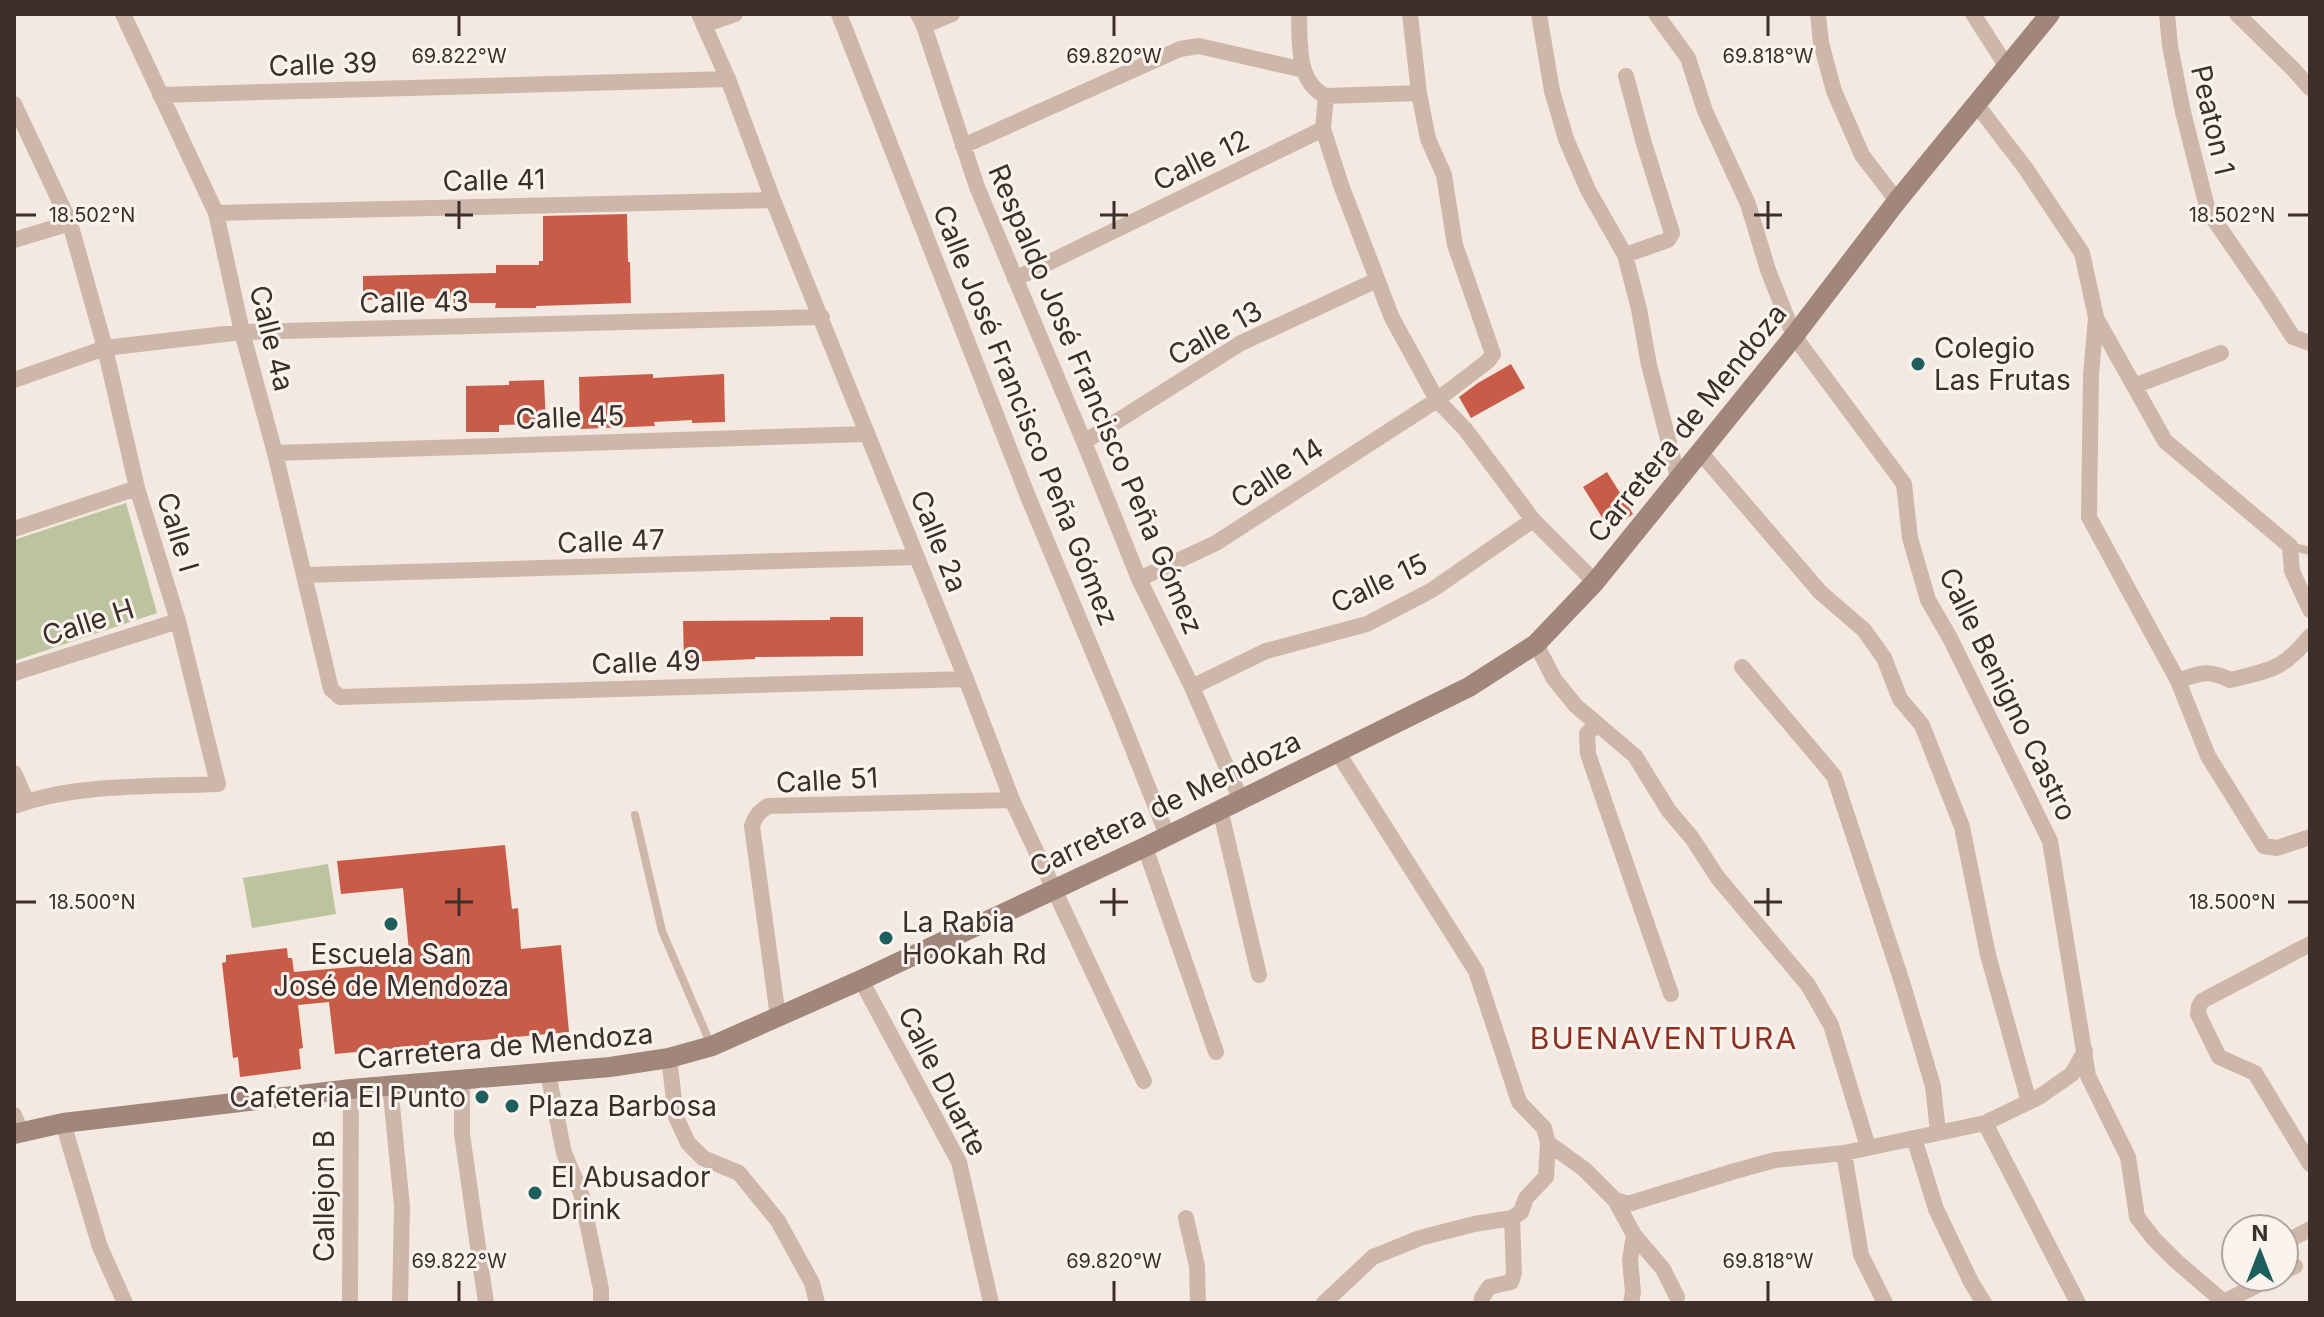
<svg xmlns="http://www.w3.org/2000/svg" width="2324" height="1317" font-family="Inter,sans-serif">
	<style>
		.green { fill: #bbc49f }
		.building { fill: #c95c49 }
		.lines { fill: none; stroke-linecap: round; stroke-linejoin: round }
		.lane { stroke: #cdb7ab; stroke-width: 8 }
		.street { stroke: #cdb7ab; stroke-width: 16 }
		.secondary { stroke: #a1867c; stroke-width: 20 }
		.ticks { fill: none; stroke: #3b2e2b; stroke-width: 3 }
		.poi-dot { fill: #1e5e5c; stroke: #fbf3ed; stroke-width: 3 }
		.labels { text-anchor: middle; dominant-baseline: central; stroke-width: 6; stroke-linejoin: round; paint-order: stroke }
		.street-label { font-size: 28px; fill: #3b2e2b; stroke: #fbf3ed }
		.poi-label { font-size: 28px; fill: #3b2e2b; stroke: #fbf3ed; text-anchor: start }
		.neighbourhood-label { font-size: 30px; letter-spacing: 2px; fill: #8c3021; stroke: #fbf3ed }
		.ticks-label { font-size: 20px; text-anchor: middle; fill: #3b2e2b; stroke: #fbf3ed; stroke-width: 6; stroke-linejoin: round; paint-order: stroke }
	</style>
	<rect width="100%" height="100%" fill="#f4e9e0"/>
	<path class="green" d="M126,503L157,613L14,661V540Z
		M328,864L336,914L252,928L243,878Z"/>
	<path class="building" d="M627,214L628,262H630L631,303L536,306V308H495L496,303H454L453,298L363,300V276L496,273V265H539V261H543V216Z
		M1511,364L1525,388L1471,418L1459,397L1478,383Z
		M653,374V378L724,374L725,422L692,423V420L654,422L655,426L580,429L579,377Z
		M544,380L546,424L499,425V432H466V386L509,385V381Z
		M1607,472L1633,514L1610,530L1583,487Z
		M830,617H863V656L755,657V659L684,662L683,621L830,620Z
		M505,845L512,909L518,908L521,949L561,945L569,1032L335,1054L329,1002L298,1005L303,1048L299,1049L301,1069L240,1077L238,1057L233,1058L222,963L226,962V955L287,948L288,958H292L294,972L410,962L403,888L341,894L337,861Z"/>
	<g class="lines">
		<path class="lane" d="M2290,546L2310,551
			M635,815L662,931L711,1045"/>
		<path class="street" d="M123,14L216,213L242,332L275,453L331,689L340,697L966,679
			M699,14L728,79L773,200L966,679L1012,800L1144,1081
			M839,14L1029,499L1121,719L1167,835
			M918,14L924,26L977,187L1084,442L1139,579L1192,687L1240,798
			M1299,14C1300,41 1296,83 1326,96L1323,129L1341,185L1392,318L1437,400L1465,429L1533,520L1595,582
			M1539,14L1552,91L1566,139L1588,190L1625,255L1639,309L1649,365L1678,478
			M1656,14L1688,58L1705,111L1748,204L1768,270L1794,336L1904,484L1910,538L1928,600L1950,638L2050,841L2088,1076L2128,1157L2137,1217L2154,1239L2176,1261L2225,1303
			M1818,14L1821,43L1834,91L1862,155L1897,201
			M1973,14L2007,67
			M2167,14L2170,46L2183,112L2208,211L2266,295L2293,337L2310,343
			M2237,14L2294,70L2310,88
			M704,25L735,14
			M924,26L952,14
			M160,95L728,79
			M1326,96L1419,93
			M14,104L70,223L105,348L137,488L178,621L218,784C152,787 78,783 14,806
			M1977,105L2026,169L2082,253L2096,317L2091,375L2089,517L2178,681L2208,756L2264,846L2277,848L2310,837
			M963,146L1180,49L1199,46L1304,70
			M216,213L773,200
			M14,240L70,223
			M1625,255L1668,240L1672,233L1643,140L1626,76
			M1015,279L1323,129
			M2096,318L2165,441L2290,546L2292,571L2310,610
			M14,380L105,348L242,332L822,317
			M2134,386L2221,353
			M1084,442L1241,343L1377,280
			M1700,452L1820,592L1864,630L1884,658L1900,699L1922,725L1962,827L1988,955L2029,1102
			M275,453L867,434
			M14,529L137,488
			M305,575L917,557
			M1139,579L1216,543L1437,400L1488,361L1493,354L1455,245L1444,175L1428,139L1419,93L1410,14
			M1536,644L1554,679L1576,706L1635,756L1669,811L1692,838L1718,878L1808,985L1831,1025L1868,1147
			M1742,667L1834,776L1902,982L1933,1086L1938,1132
			M14,673L178,621
			M2178,681C2200,673 2208,669 2230,680C2271,670 2283,670 2310,636
			M1192,687L1266,651L1367,624L1432,590L1533,520
			M1597,724L1587,734L1588,754L1671,994
			M1338,753L1476,971L1519,1102L1544,1128L1548,1143L1584,1169L1615,1200L1628,1204L1735,1171L1775,1160L1844,1153L1985,1123L2039,1097L2072,1074L2085,1051
			M14,773L27,802
			M1220,809L1259,975
			M1145,847L1216,1052
			M2310,944L2202,1001L2199,1006L2198,1014L2219,1057L2255,1073L2310,1164
			M861,980L959,1162L991,1303
			M778,1017L752,826C755,816 759,812 768,806L1012,800
			M669,1058L676,1117L688,1143L703,1158L739,1173L778,1221L812,1283L817,1303
			M548,1073L564,1153L581,1193L601,1289V1303
			M462,1079V1134L486,1303
			M390,1085L402,1206L400,1303
			M14,1115L21,1132
			M63,1123L100,1247L125,1303
			M1985,1123L2078,1303
			M1914,1138L1936,1209L1971,1282L1984,1303
			M1844,1153L1861,1255L1885,1303
			M1615,1200L1634,1235L1663,1269L1677,1297
			M1186,1218L1197,1266L1198,1303
			M2291,1239L2310,1229
			M2284,1271L2295,1266
			M2224,1302L2273,1277
			M350,1303L351,1089
			M1324,1303L1373,1257L1420,1238L1474,1224L1512,1218L1521,1212L1526,1198L1546,1177L1548,1143
			M1481,1303L1482,1298L1489,1287L1511,1282L1514,1273L1512,1218
			M1631,1303L1633,1292L1630,1260L1634,1235"/>
		<path class="secondary" d="M14,1134L63,1123L351,1089L610,1067L669,1058L712,1046L861,980L1145,847L1469,687L1536,644L1595,582L1794,336L1897,201L2050,14"/>
	</g>
	<path class="ticks" d="M459,16V36M1114,16V36M1768,16V36M459,201V229M1114,201V229M1768,201V229M16,215H36M445,215H473M1100,215H1128M1754,215H1782M2288,215H2308M459,888V916M1114,888V916M1768,888V916M16,902H36M445,902H473M1100,902H1128M1754,902H1782M2288,902H2308M459,1281V1301M1114,1281V1301M1768,1281V1301"/>
	<g class="poi-dot">
		<circle cx="1918" cy="364" r="8"/>
		<circle cx="391" cy="924" r="8"/>
		<circle cx="886" cy="938" r="8"/>
		<circle cx="482" cy="1097" r="8"/>
		<circle cx="512" cy="1106" r="8"/>
		<circle cx="535" cy="1193" r="8"/>
	</g>
	<g class="labels">
		<g class="street-label">
			<text transform="translate(323 64) rotate(-2)">Calle 39</text>
			<text transform="translate(2213 120) rotate(77)">Peaton 1</text>
			<text transform="translate(1201 160) rotate(-26)">Calle 12</text>
			<text transform="translate(494 180) rotate(-1)">Calle 41</text>
			<text transform="translate(414 302) rotate(-1)">Calle 43</text>
			<text transform="translate(1215 333) rotate(-29)">Calle 13</text>
			<text transform="translate(272 338) rotate(76)">Calle 4a</text>
			<text transform="translate(1096 399) rotate(67)">Respaldo José Francisco Peña Gómez</text>
			<text transform="translate(1026 415) rotate(68)">Calle José Francisco Peña Gómez</text>
			<text transform="translate(570 417) rotate(-2)">Calle 45</text>
			<text transform="translate(1687 423) rotate(-51)">Carretera de Mendoza</text>
			<text transform="translate(1277 473) rotate(-33)">Calle 14</text>
			<text transform="translate(178 532) rotate(73)">Calle I</text>
			<text transform="translate(611 541) rotate(-2)">Calle 47</text>
			<text transform="translate(939 541) rotate(68)">Calle 2a</text>
			<text transform="translate(1379 583) rotate(-25)">Calle 15</text>
			<text transform="translate(88 622) rotate(-18)">Calle H</text>
			<text transform="translate(646 662) rotate(-2)">Calle 49</text>
			<text transform="translate(2008 694) rotate(64)">Calle Benigno Castro</text>
			<text transform="translate(827 780) rotate(-3)">Calle 51</text>
			<text transform="translate(1165 804) rotate(-26)">Carretera de Mendoza</text>
			<text transform="translate(505 1046) rotate(-5)">Carretera de Mendoza</text>
			<text transform="translate(943 1081) rotate(63)">Calle Duarte</text>
			<text transform="translate(324 1196) rotate(-90)">Callejon B</text>
		</g>
		<g class="poi-label">
			<text x="1934" y="348">Colegio<tspan x="1934" dy="32">Las Frutas</tspan></text>
			<text x="902" y="922">La Rabia<tspan x="902" dy="32">Hookah Rd</tspan></text>
			<text x="391" y="954" text-anchor="middle">Escuela San<tspan x="391" dy="32">José de Mendoza</tspan></text>
			<text x="466" y="1097" text-anchor="end">Cafeteria El Punto</text>
			<text x="528" y="1106">Plaza Barbosa</text>
			<text x="551" y="1177">El Abusador<tspan x="551" dy="32">Drink</tspan></text>
		</g>
		<g class="neighbourhood-label">
			<text x="1664" y="1038">BUENAVENTURA</text>
		</g>
	</g>
	<g class="ticks-label">
		<text x="459" y="63">69.822°W</text>
		<text x="1114" y="63">69.820°W</text>
		<text x="1768" y="63">69.818°W</text>
		<text x="92" y="222">18.502°N</text>
		<text x="2232" y="222">18.502°N</text>
		<text x="92" y="909">18.500°N</text>
		<text x="2232" y="909">18.500°N</text>
		<text x="459" y="1268">69.822°W</text>
		<text x="1114" y="1268">69.820°W</text>
		<text x="1768" y="1268">69.818°W</text>
	</g>
	<rect width="2324" height="1317" fill="none" stroke="#3b2e2b" stroke-width="32"/>
	<g transform="translate(2260 1253)"><circle r="38" fill="#fbf3ed" stroke="#aea49f" stroke-width="2"/>
	<path d="M0-6L14 30L0 20L-14 30Z" fill="#1e5e5c"/>
	<text y="-12" font-size="22" font-weight="bold" text-anchor="middle" fill="#3b2e2b">N</text>
	</g>
</svg>
